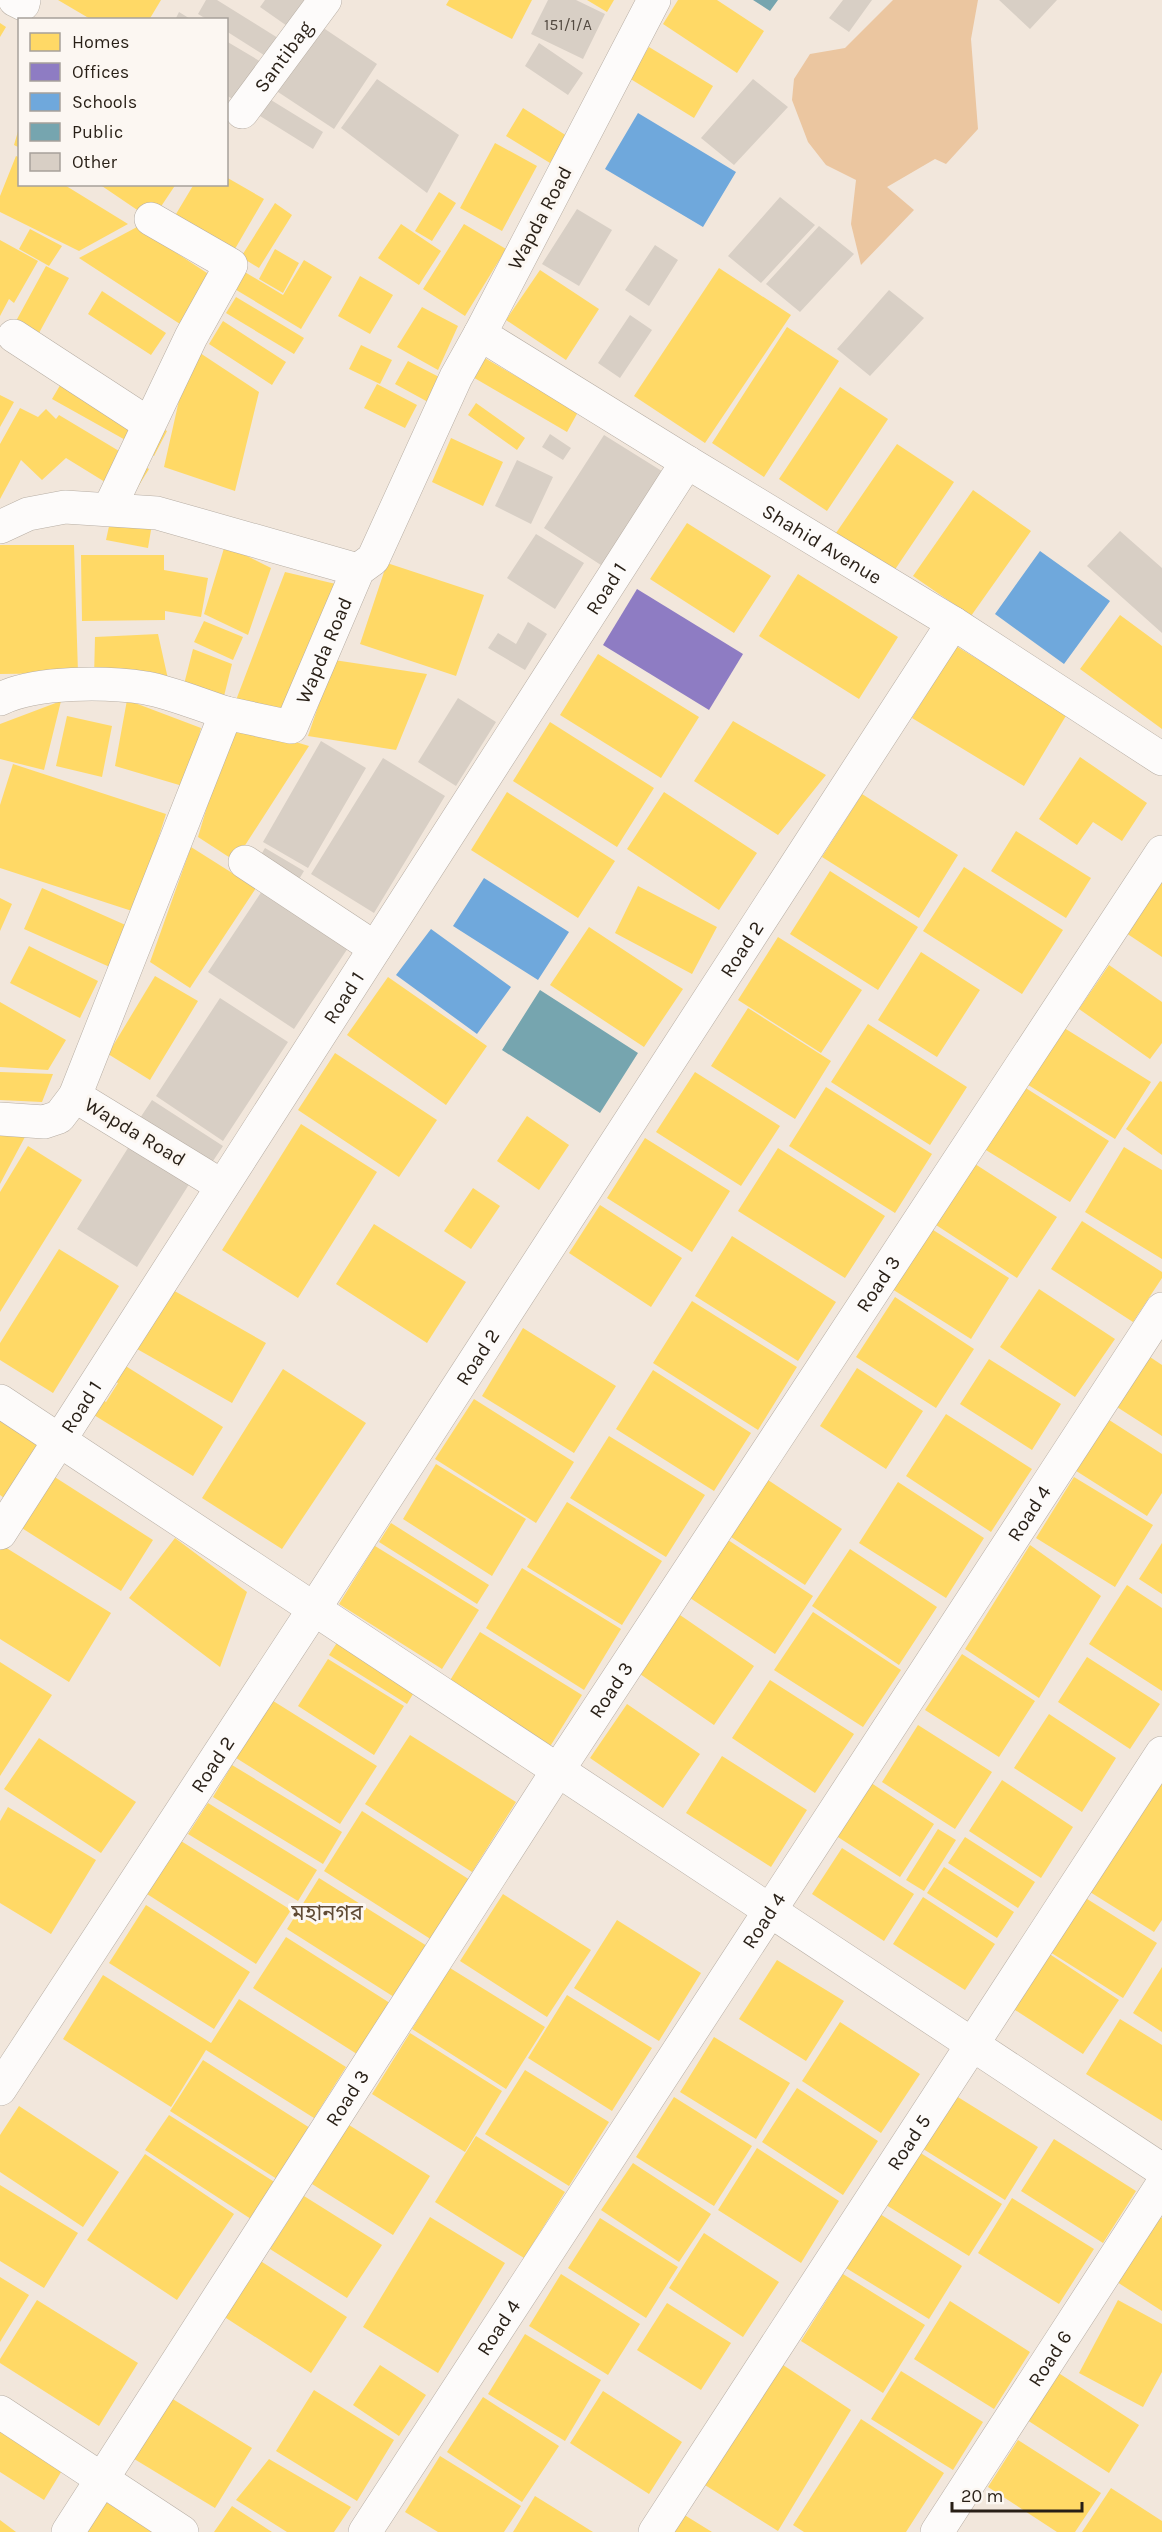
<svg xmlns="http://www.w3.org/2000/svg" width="1162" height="2532" font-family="Karla,'Noto Sans Bengali',sans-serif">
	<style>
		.forest { fill: #ebc6a0 }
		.homes { fill: #ffd966 }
		.offices { fill: #8e7cc3 }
		.schools { fill: #6fa8dc }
		.public { fill: #76a5af }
		.building { fill: #d8cfc5 }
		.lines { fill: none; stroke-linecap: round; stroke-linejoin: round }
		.street-casing { stroke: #b7aea4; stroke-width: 34 }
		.secondary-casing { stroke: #b7aea4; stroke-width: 34 }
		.street { stroke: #fdfbfa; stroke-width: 33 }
		.secondary { stroke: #fdfbfa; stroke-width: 33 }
		.labels { text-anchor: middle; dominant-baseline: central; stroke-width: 6; stroke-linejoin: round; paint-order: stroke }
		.number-label { font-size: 16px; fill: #544b42 }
		.street-label { font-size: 20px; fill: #281f16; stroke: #fcf7f2 }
		.quarter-label { font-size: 22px; fill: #604b35; stroke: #fcf7f2 }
	</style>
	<rect width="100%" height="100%" fill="#f2e7dc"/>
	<path class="forest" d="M893,0H978L971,39L978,129L946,164L935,159L887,187L914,210L861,265L851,224L856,180L826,165L808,142L792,100L794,79L810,54L845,48Z"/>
	<path class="homes" d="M58,0H161L149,20H92Z
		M449,0H532L512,39L446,5Z
		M587,0H614L607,12Z
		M678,0H717L764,31L737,73L663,24Z
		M0,23L6,27L0,37Z
		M649,47L713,86L694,118L629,78Z
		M523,108L567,136L550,163L506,136Z
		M19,128H20V148L14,145Z
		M495,143L537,166L502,231L460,208Z
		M16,156L20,158V184H63L128,224L79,251L0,212V196Z
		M226,177L264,199L232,254L173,219L194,184H226Z
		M99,184H176L152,220Z
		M439,192L456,203L432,241L415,231Z
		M275,203L292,215L259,268L241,257Z
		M401,224L441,251L419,285L378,258Z
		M464,224L506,249L465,316L423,289Z
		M137,227L213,277L183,326L79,258Z
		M30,229L62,246L49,266L19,249Z
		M0,240L38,261L14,303L9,299L0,316Z
		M275,249L299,263L283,293L259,279Z
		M304,260L332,277L301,329L233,288L243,271L283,295Z
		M46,266L69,278L39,333L16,321Z
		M719,268L791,315L705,443L634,396Z
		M540,270L599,309L566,360L506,320Z
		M360,276L393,295L370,334L338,316Z
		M102,291L166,333L151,355L88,314Z
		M236,297L304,338L294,354L226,313Z
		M422,307L458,326L438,370L397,347Z
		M223,321L286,362L272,385L209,344Z
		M787,327L839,361L764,477L712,443Z
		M361,345L392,360L380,384L349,369Z
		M191,347L259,392L235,491L164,467Z
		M483,357L578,412L567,432L471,376Z
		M408,361L441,378L428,402L395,384Z
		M66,375L167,431L154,456L52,399Z
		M377,384L417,405L405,428L364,408Z
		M840,387L888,419L827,511L779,479Z
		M0,395L14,402L0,427Z
		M476,403L525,438L517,450L468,415Z
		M20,408L38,417L46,409L56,419L59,415L149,469L131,498L66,458L42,480L21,460L0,499V444Z
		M451,438L503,462L483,506L432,482Z
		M897,444L954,482L894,571L836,533Z
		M973,490L1031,531L971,616L913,576Z
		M111,517L152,524L148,548L106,540Z
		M687,523L771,576L734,633L650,579Z
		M0,545H74L78,673L0,674Z
		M225,545L271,568L248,635L204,614Z
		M81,555H164V570L208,578L201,617L165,611V620L82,621Z
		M387,563L484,595L456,676L360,644Z
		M285,572L340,585L283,719L233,708Z
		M798,574L898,637L859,699L759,636Z
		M1120,615L1162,646V729L1080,669Z
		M204,621L243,637L233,660L194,642Z
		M158,634L168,679L94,678L95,637Z
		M956,646L1067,714L1024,786L912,718Z
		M193,649L232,664L220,712L180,700Z
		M598,654L699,717L661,778L560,715Z
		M334,660L427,674L396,750L308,736Z
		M127,700L201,728L186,787L115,766Z
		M61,701L44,770L0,759V724Z
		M67,716L112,726L102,777L56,766Z
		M733,721L826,775L778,835L694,781Z
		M550,722L654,788L617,847L513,781Z
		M232,723L309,746L235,861L198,837Z
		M1080,757L1147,803L1122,841L1093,822L1077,845L1039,819Z
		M13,764L166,814L135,912L0,868V805Z
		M507,792L615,861L578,918L471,850Z
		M664,792L757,853L719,910L627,849Z
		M862,794L958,855L919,918L822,857Z
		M1016,831L1091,878L1066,918L991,871Z
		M191,847L256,888L190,988L150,962Z
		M1162,853V957L1114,925Z
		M964,867L1063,930L1022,994L923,931Z
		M830,871L918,927L878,990L790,934Z
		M638,886L717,927L692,974L615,933Z
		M42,888L130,927L112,968L24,929Z
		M0,898L12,904L0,931Z
		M589,927L683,989L644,1047L550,985Z
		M778,937L862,990L821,1053L738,1000Z
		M29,946L98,981L80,1018L10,983Z
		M921,952L980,990L937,1057L878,1020Z
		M1109,965L1162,1002V1043L1150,1059L1079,1009Z
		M155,976L198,1001L150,1080L108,1054Z
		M388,977L487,1046L446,1105L347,1035Z
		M0,1002L66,1040L48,1070L0,1067Z
		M748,1008L831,1061L795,1119L711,1066Z
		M868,1024L967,1087L930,1145L831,1082Z
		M1061,1026L1151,1082L1115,1139L1025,1083Z
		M335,1053L437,1120L399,1177L298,1110Z
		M0,1072L53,1074L42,1102L0,1100Z
		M695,1072L780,1126L741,1186L656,1132Z
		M1160,1081L1162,1082V1155L1126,1129Z
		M1021,1085L1109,1141L1070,1202L981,1147Z
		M826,1087L932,1154L895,1213L789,1146Z
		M527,1116L569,1145L539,1190L497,1161Z
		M301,1124L377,1172L298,1298L222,1250Z
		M0,1134L26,1135L0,1184Z
		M645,1138L730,1191L692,1252L607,1198Z
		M28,1146L82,1180L0,1312V1192Z
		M1124,1147L1162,1170V1259L1085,1212Z
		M778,1148L885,1216L845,1278L738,1211Z
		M972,1162L1057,1217L1017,1278L933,1223Z
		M473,1188L500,1206L471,1249L444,1231Z
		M600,1205L682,1258L651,1307L569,1253Z
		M1082,1221L1162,1272V1278L1133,1322L1051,1269Z
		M374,1224L466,1282L427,1343L336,1284Z
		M930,1228L1009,1278L971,1339L892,1289Z
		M732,1236L836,1302L798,1361L695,1296Z
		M59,1249L119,1286L53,1393L0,1360V1343Z
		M164,1285L266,1343L232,1403L130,1345Z
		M1039,1289L1115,1339L1075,1397L1000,1347Z
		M895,1297L974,1349L936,1408L856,1357Z
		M692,1301L797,1367L758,1430L653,1363Z
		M523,1328L616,1386L574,1453L482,1396Z
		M1150,1357L1162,1365V1436L1117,1407Z
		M989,1359L1061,1404L1032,1450L960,1404Z
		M116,1360L223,1427L193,1476L89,1412L99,1398L106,1402L118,1383L107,1376Z
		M857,1368L923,1411L886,1469L820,1426Z
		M283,1369L366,1423L282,1549L202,1498Z
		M653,1370L751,1433L714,1491L616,1429Z
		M474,1399L574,1462L536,1523L435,1459Z
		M0,1414L42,1441L4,1498L0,1495Z
		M946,1414L1032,1469L991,1532L906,1476Z
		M1103,1416L1162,1454V1493L1147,1516L1070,1467Z
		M609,1436L705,1495L666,1557L570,1498Z
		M436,1464L526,1519L492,1576L403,1519Z
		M50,1474L153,1540L121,1591L17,1525Z
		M1074,1477L1153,1525L1115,1587L1036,1538Z
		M768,1480L842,1529L805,1585L731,1537Z
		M898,1482L984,1538L946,1598L859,1543Z
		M567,1502L662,1561L622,1625L527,1567Z
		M391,1523L489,1585L477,1604L379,1542Z
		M175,1538L247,1592L220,1667L129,1598Z
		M725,1538L813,1596L775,1654L687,1596Z
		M1162,1543V1594L1139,1579Z
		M0,1544L111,1613L69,1682L0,1639Z
		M1030,1545L1101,1596L1039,1698L965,1649Z
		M375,1546L479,1610L442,1669L339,1604Z
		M850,1549L937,1607L899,1665L812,1606Z
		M522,1568L621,1629L584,1690L486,1628Z
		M1127,1585L1162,1608V1691L1089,1644Z
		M813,1612L901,1670L863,1727L774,1670Z
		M680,1615L754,1666L714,1725L640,1674Z
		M480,1632L582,1695L546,1753L444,1690Z
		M342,1635L419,1684L407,1704L329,1655Z
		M962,1654L1035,1701L999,1757L925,1710Z
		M1087,1657L1160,1704L1130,1749L1058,1702Z
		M328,1659L404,1706L374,1755L298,1706Z
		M0,1662L52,1695L0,1776Z
		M770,1680L854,1734L815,1793L732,1738Z
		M270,1699L377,1766L340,1824L233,1756Z
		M627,1704L700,1754L663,1808L590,1758Z
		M1049,1714L1116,1758L1082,1812L1014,1768Z
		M918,1725L992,1772L955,1829L882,1782Z
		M410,1735L516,1802L472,1872L365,1804Z
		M39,1738L136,1802L101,1853L4,1789Z
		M722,1756L807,1810L771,1867L686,1813Z
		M232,1765L342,1832L323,1864L213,1797Z
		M862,1777L934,1824L900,1877L827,1830Z
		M1162,1778V1920L1154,1932L1090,1892Z
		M1002,1780L1073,1827L1041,1878L969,1831Z
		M208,1803L317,1870L298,1901L188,1834Z
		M8,1807L96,1860L51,1934L0,1903V1821Z
		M362,1811L470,1880L432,1940L324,1871Z
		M938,1829L956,1840L924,1891L906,1880Z
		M965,1837L1035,1882L1018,1908L948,1863Z
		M181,1841L291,1910L256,1964L147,1894Z
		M842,1848L914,1894L884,1941L812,1894Z
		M944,1867L1014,1912L997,1938L927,1893Z
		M319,1878L427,1946L394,1997L287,1929Z
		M503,1894L591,1950L547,2017L460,1961Z
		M923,1897L995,1944L965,1990L893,1944Z
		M1084,1897L1157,1943L1123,1998L1050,1952Z
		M146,1905L250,1972L214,2029L109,1963Z
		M617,1920L701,1973L659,2041L574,1988Z
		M286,1937L393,2005L360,2056L253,1988Z
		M1048,1953L1119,2000L1083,2054L1012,2008Z
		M777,1960L844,2001L806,2061L739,2019Z
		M1162,1967V2032L1133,2013Z
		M450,1968L545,2027L506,2089L412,2029Z
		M103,1975L211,2043L239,1999L346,2067L314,2118L206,2050L171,2107L63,2039Z
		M567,1995L652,2048L612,2111L528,2058Z
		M1120,2019L1162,2045V2121L1086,2074Z
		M840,2022L920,2074L881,2133L802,2081Z
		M410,2033L502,2091L465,2152L372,2094Z
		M714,2037L790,2083L756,2139L680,2092Z
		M203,2060L310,2128L277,2179L170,2111Z
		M525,2070L609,2122L569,2186L485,2134Z
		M797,2088L878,2141L843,2195L762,2142Z
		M953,2094L1038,2147L1005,2200L920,2147Z
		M674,2097L752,2146L714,2206L636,2157Z
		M19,2106L119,2172L83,2227L0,2172V2135Z
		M169,2115L276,2183L251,2219L145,2150Z
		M349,2125L430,2176L393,2235L312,2184Z
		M476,2136L565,2192L524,2258L435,2202Z
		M1054,2139L1136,2191L1103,2243L1021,2191Z
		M757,2148L839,2201L801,2263L718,2210Z
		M919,2152L1002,2204L969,2256L886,2205Z
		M145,2154L234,2214L177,2300L87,2240Z
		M633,2163L711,2214L679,2262L601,2210Z
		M0,2185L78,2233L44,2288L0,2261Z
		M304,2196L382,2245L347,2298L270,2249Z
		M1012,2198L1094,2249L1059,2304L978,2253Z
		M880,2214L962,2266L929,2319L846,2268Z
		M1159,2216L1162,2218V2311L1117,2282Z
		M430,2217L505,2263L438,2373L363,2327Z
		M600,2218L678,2267L646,2318L568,2268Z
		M704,2233L779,2282L743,2337L669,2288Z
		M259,2260L347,2317L311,2373L223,2316Z
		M561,2274L640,2324L608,2375L529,2326Z
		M843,2274L925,2325L883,2393L801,2341Z
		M0,2277L29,2295L0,2342Z
		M37,2300L138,2363L99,2426L0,2363V2359Z
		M1118,2300L1162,2324V2372L1143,2407L1079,2373Z
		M950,2301L1030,2352L994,2409L914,2359Z
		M667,2303L731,2343L701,2390L637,2350Z
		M525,2334L601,2380L565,2441L488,2394Z
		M774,2359L851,2410L778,2531L697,2480Z
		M380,2365L426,2395L399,2436L353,2405Z
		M901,2371L983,2422L953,2470L871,2419Z
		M1057,2372L1139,2425L1109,2473L1027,2420Z
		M314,2390L394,2440L357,2501L276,2451Z
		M603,2391L682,2442L649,2494L570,2443Z
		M163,2393L252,2448L215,2508L126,2454Z
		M483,2397L559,2446L522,2502L447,2452Z
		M861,2419L944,2473L906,2532H804L793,2525Z
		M0,2431L63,2469L44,2500L0,2472Z
		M1018,2440L1101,2493L1075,2532H1057L988,2487Z
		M440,2456L521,2506L504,2532H438L405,2512Z
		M269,2459L351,2507L334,2532H287L236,2500Z
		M108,2475L194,2532H70Z
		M1111,2488L1162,2521V2532H1082Z
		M535,2496L593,2532H513Z
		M232,2506L272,2532H214Z
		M678,2511L712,2532H665Z
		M0,2520L16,2532H0Z"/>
	<path class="offices" d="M637,589L743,654L709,710L603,645Z"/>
	<path class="schools" d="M638,113L736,172L703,227L605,169Z
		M1040,551L1110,601L1064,664L995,614Z
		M484,878L569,932L538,980L453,926Z
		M431,929L511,987L477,1034L396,975Z"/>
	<path class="public" d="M753,0H778L770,11Z
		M540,990L638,1053L600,1113L502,1050Z"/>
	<path class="building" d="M206,0H217L286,43L275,62L226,31V20H208L198,14Z
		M265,0H325L300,35L260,7Z
		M548,0H576L605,14L583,59L531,34Z
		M843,0H872L849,32L829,18Z
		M999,0H1057L1030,29Z
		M179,12L192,20H175Z
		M319,25L377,64L334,129L275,90Z
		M226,41L268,66L244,106L226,95Z
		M539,43L583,73L568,95L525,66Z
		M377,79L459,135L427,193L341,128Z
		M753,79L788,107L734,165L701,138Z
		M271,100L323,132L313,149L260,116Z
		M780,197L815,225L761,283L728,256Z
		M577,209L612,230L579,286L542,264Z
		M819,226L854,254L800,312L766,284Z
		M655,245L678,260L649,306L625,290Z
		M889,290L924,318L870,376L837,349Z
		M630,315L652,330L620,378L598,363Z
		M550,434L571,448L563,460L542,447Z
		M604,435L665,473L604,567L544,528Z
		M517,460L553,477L531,524L495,506Z
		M1120,531L1162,568V633L1087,566Z
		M536,534L584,563L555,609L507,578Z
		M528,622L547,634L525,670L488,648L498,633L516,644Z
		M458,698L496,722L456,786L418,762Z
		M321,741L366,768L308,868L263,842Z
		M383,758L445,796L374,913L311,874Z
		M265,848L304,871L295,886L256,863Z
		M266,885L352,942L294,1029L208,972Z
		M220,998L288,1042L223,1141L156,1096Z
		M152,1100L223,1146L207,1170L136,1124Z
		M133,1140L193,1178L137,1267L77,1229Z"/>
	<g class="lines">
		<defs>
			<g id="street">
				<path d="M15,0L23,4L24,0"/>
				<path id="s1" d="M242,112L325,0"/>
				<path d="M14,336L149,424"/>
				<path d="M109,509L191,337L231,265L151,219"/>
				<path d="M0,527L28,514L65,507L157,513L358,570"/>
				<path d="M0,699C36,681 107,682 146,688C173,693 200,705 226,713"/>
				<path d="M245,862L375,948"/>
				<path d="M0,1119L44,1122L59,1117L75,1096"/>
				<path id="s2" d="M222,1186L75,1096L226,713L291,727L358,570L373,559L456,377L480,334"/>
				<path d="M0,1401L1162,2170"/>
				<path id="s3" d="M0,1533L687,462"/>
				<path id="s4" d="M0,2089L314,1609L953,623"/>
				<path d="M0,2412L182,2532"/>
				<path id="s5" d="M68,2532L558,1770L1162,852"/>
				<path id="s6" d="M365,2532L1162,1309"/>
				<path id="s7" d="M655,2532L1162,1753"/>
				<path id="s8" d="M937,2532L1162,2185"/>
			</g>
			<g id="secondary">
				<path id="s9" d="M654,0L480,334L687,462L953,623L1162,759"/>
			</g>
		</defs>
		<use href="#street" class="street-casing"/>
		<use href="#secondary" class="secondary-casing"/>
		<use href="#street" class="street"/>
		<use href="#secondary" class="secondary"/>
	</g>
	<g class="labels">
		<g class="number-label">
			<text x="568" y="24">151/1/A</text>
		</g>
		<g class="street-label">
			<text stroke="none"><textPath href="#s1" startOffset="69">Santibag</textPath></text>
			<text transform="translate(540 218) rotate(-62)">Wapda Road</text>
			<text stroke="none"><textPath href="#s9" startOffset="778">Shahid Avenue</textPath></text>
			<text stroke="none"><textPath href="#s3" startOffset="1122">Road 1</textPath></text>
			<text stroke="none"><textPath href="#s2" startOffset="734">Wapda Road</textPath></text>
			<text stroke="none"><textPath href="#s4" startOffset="1360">Road 2</textPath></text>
			<text stroke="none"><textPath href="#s3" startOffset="636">Road 1</textPath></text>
			<text transform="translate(135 1132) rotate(31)">Wapda Road</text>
			<text stroke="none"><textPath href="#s5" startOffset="1488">Road 3</textPath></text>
			<text stroke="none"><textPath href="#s4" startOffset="874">Road 2</textPath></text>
			<text stroke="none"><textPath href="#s3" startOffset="150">Road 1</textPath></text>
			<text stroke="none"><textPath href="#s6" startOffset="1216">Road 4</textPath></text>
			<text stroke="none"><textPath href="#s5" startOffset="1002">Road 3</textPath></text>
			<text stroke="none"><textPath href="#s4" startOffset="388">Road 2</textPath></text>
			<text stroke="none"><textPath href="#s6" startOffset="730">Road 4</textPath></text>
			<text stroke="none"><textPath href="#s5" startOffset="516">Road 3</textPath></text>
			<text stroke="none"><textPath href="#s7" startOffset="465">Road 5</textPath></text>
			<text stroke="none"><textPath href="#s6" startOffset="244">Road 4</textPath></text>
			<text stroke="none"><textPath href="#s8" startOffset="207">Road 6</textPath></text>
		</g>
		<g class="quarter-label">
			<text x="327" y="1913">মহানগর</text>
		</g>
	</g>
	<rect x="18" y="18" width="210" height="168" fill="#fcf7f2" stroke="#a7a19a" stroke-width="1.5"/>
	<rect x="30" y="33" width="30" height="18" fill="#ffd966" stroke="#a7a19a" stroke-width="1.5"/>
	<text x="72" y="48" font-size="18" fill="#281f16">Homes</text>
	<rect x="30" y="63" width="30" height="18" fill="#8e7cc3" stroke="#a7a19a" stroke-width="1.5"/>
	<text x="72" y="78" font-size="18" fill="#281f16">Offices</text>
	<rect x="30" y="93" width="30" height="18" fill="#6fa8dc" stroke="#a7a19a" stroke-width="1.5"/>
	<text x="72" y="108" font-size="18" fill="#281f16">Schools</text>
	<rect x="30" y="123" width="30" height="18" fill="#76a5af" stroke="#a7a19a" stroke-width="1.5"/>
	<text x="72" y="138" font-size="18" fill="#281f16">Public</text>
	<rect x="30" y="153" width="30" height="18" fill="#d8cfc5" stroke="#a7a19a" stroke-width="1.5"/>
	<text x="72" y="168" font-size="18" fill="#281f16">Other</text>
	<path d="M952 2502v9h130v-9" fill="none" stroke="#281f16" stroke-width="3"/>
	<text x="961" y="2502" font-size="18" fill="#281f16" stroke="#fcf7f2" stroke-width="4.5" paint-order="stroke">20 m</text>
</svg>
